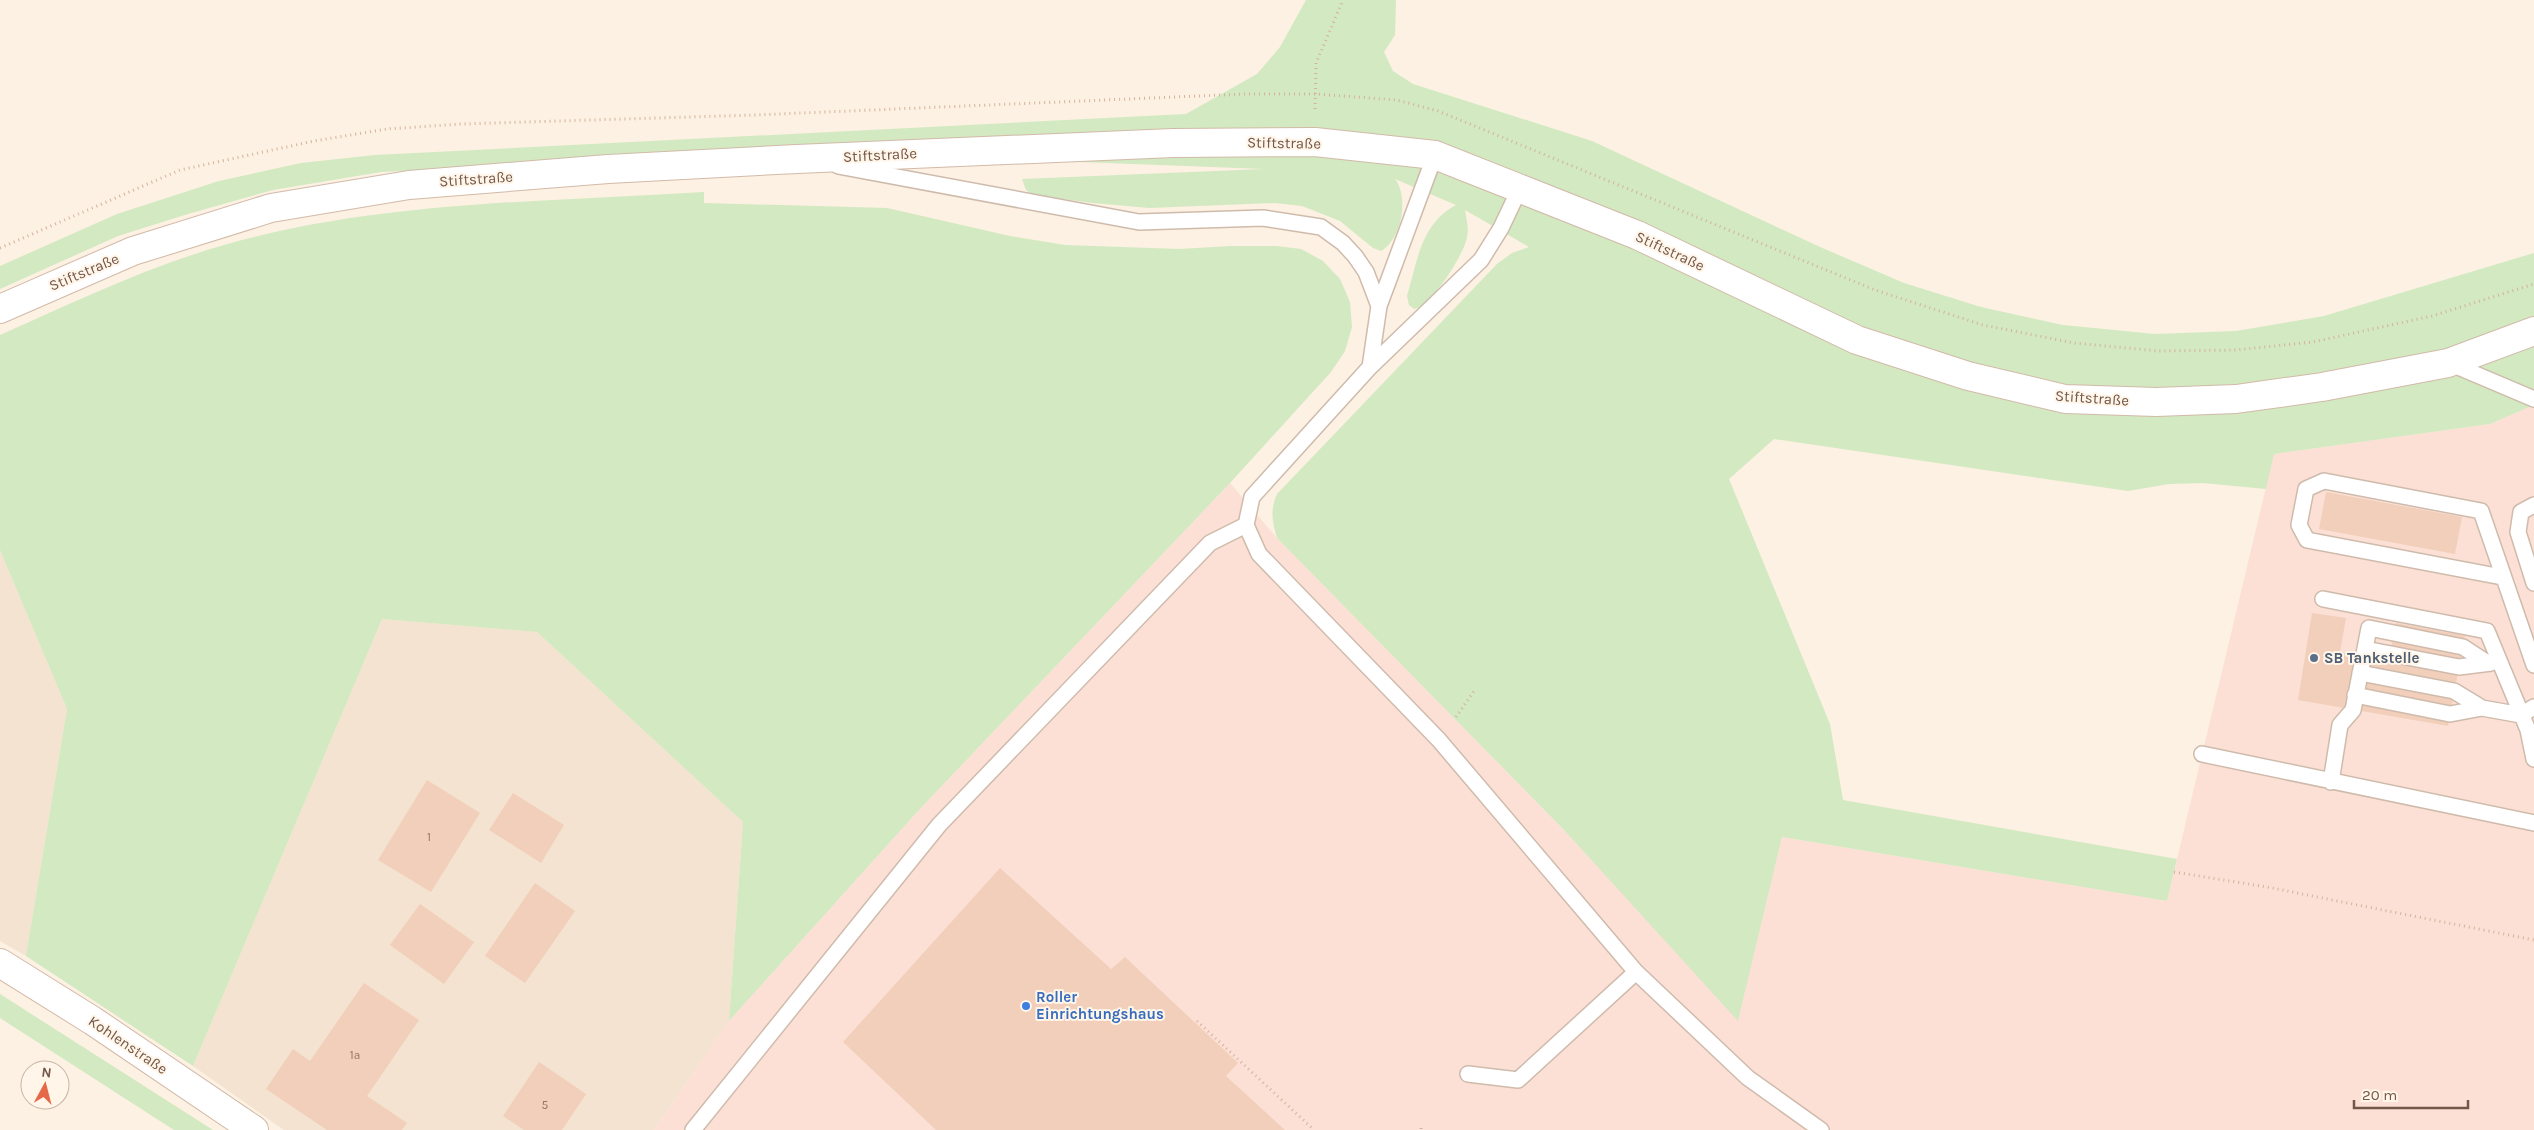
<svg xmlns="http://www.w3.org/2000/svg" width="2534" height="1130" font-family="Karla,sans-serif">
	<style>
		.residential { fill: #f3e3d0 }
		.commercial { fill: #fce0d5 }
		.green { fill: #d2e9c1 }
		.building { fill: #f1cfba }
		.lines { fill: none; stroke-linecap: round; stroke-linejoin: round }
		.lane-casing { stroke: #cfbbac; stroke-width: 18 }
		.secondary-casing { stroke: #d2baa9; stroke-width: 30 }
		.path { stroke: #d5b29d; stroke-width: 3; stroke-dasharray: 1 4; stroke-linecap: butt }
		.lane { stroke: #fff; stroke-width: 15 }
		.secondary { stroke: #fff; stroke-width: 28 }
		.service-dot { fill: #5c6f8a; stroke: #fff5e8; stroke-width: 2 }
		.shop-dot { fill: #3f7fe0; stroke: #fff5e8; stroke-width: 2 }
		.labels { text-anchor: middle; dominant-baseline: central; stroke-width: 4; stroke-linejoin: round; paint-order: stroke }
		.number-label { font-size: 12px; fill: #927565 }
		.street-label { font-size: 15px; fill: #735749; stroke: #fff5e8 }
		.service-label { font-size: 15px; font-weight: bold; fill: #4e5e75; stroke: #fff5e8; text-anchor: start }
		.shop-label { font-size: 15px; font-weight: bold; fill: #366cbe; stroke: #fff5e8; text-anchor: start }
	</style>
	<rect width="100%" height="100%" fill="#fcf1e2"/>
	<path class="residential" d="M0,550L67,709L26,956L0,941Z
		M382,619L537,632L743,822L729,1021L654,1130H284L193,1066Z"/>
	<path class="commercial" d="M2534,405V1130H654L729,1021L918,811L1230,483L1277,538L1564,830L1738,1020L1782,837L2167,901L2274,454L2490,424Z"/>
	<path class="green" d="M1306,0H1396L1395,35L1384,52L1393,71L1413,84L1592,141L1820,247L1904,283L1981,307L2063,325L2155,334L2236,331L2324,316L2534,253V405L2490,424L2274,454L2266,489L2203,483L2169,484L2128,491L1774,439L1729,479L1830,724L1843,800L2177,859L2167,901L1782,837L1738,1021L1564,830L1277,538C1272,521 1270,510 1277,494L1497,264L1512,253L1529,247L1465,210C1467,222 1470,232 1465,244C1459,261 1431,306 1414,309L1409,305L1407,296C1418,259 1421,224 1456,205L1395,179C1409,197 1402,239 1381,251L1373,248L1340,221L1302,206L1275,203L1149,208L1093,203L1033,195L1026,190L1022,179L1264,169L818,152L381,172L273,190L188,214L118,236L0,289V266L117,214L219,181L301,163L375,155L1186,114L1257,74L1280,47Z
		M704,192V203L887,208L1010,236L1065,245L1179,249L1231,246H1276L1301,249L1323,261L1340,279L1350,302L1352,327L1345,351L1331,372L1230,483L918,811L729,1021L743,822L537,632L382,619L193,1066L26,956L67,709L0,550V335C74,302 147,267 224,245C378,201 545,202 704,192Z
		M0,994L213,1130H174L0,1018Z"/>
	<path class="building" d="M2326,492L2462,517L2455,554L2319,529Z
		M2312,613L2346,618L2340,652L2388,661L2396,623L2465,636L2448,726L2298,700Z
		M427,780L480,813L431,892L378,860Z
		M513,793L564,825L541,863L489,830Z
		M1000,868L1111,969L1125,957L1238,1063L1226,1076L1285,1130H936L843,1042Z
		M535,883L575,911L525,983L485,956Z
		M420,904L474,942L444,984L390,945Z
		M364,983L419,1020L367,1096L407,1123L402,1130H327L266,1089L293,1049L310,1061Z
		M539,1062L586,1094L562,1130H524L503,1116Z"/>
	<g class="lines">
		<defs>
			<path id="lane" d="M838,166L1139,222L1263,218L1321,227L1343,243L1355,256L1366,272L1379,306L1370,367
				M1520,188L1501,228L1481,260L1370,367L1252,497L1246,525L1259,554L1439,740L1636,972L1748,1078L1821,1130
				M1379,306L1435,155
				M2449,363L2534,399
				M2534,505L2521,512L2518,532L2534,583
				M2502,577L2307,540L2299,525L2306,489L2324,481L2481,511L2534,665
				M2323,599L2487,631L2528,730L2534,759
				M2365,649L2459,667L2491,663
				M2360,673L2454,691L2482,708
				M2355,695L2450,714L2482,708L2521,715L2534,707
				M2202,754L2534,823
				M2331,782L2340,725L2353,710L2369,628L2463,647L2486,662
				M1468,1074L1518,1080L1636,972
				M693,1130L939,825L1210,543L1246,525"/>
			<path id="secondary" d="M0,309L133,251L271,208L409,185L608,169L797,159L1173,143L1315,142L1435,155L1637,235L1857,340L1968,376L2065,399L2156,402L2236,399L2322,387L2448,363L2534,331
				M0,963L93,1021L254,1130"/>
		</defs>
		<use href="#lane" class="lane-casing"/>
		<use href="#secondary" class="secondary-casing"/>
		<path class="path" d="M1315,109L1316,63L1343,0
			M0,248L180,170L314,141L387,129L461,124L755,115L1245,94H1316L1397,100L1438,111L1875,290L1983,325L2074,343L2159,351L2235,350L2313,342L2432,316L2534,284
			M1456,717L1474,691
			M2174,872L2267,887L2534,940
			M1197,1021L1314,1130
			M1421,1128V1130"/>
		<use href="#lane" class="lane"/>
		<use href="#secondary" class="secondary"/>
	</g>
	<circle class="service-dot" cx="2314" cy="658" r="5"/>
	<circle class="shop-dot" cx="1026" cy="1006" r="5"/>
	<g class="labels">
		<g class="number-label">
			<text x="429" y="837">1</text>
			<text x="355" y="1055">1a</text>
			<text x="545" y="1105">5</text>
		</g>
		<g class="street-label">
			<text transform="translate(1284 143) rotate(1)">Stiftstraße</text>
			<text transform="translate(880 155) rotate(-3)">Stiftstraße</text>
			<text transform="translate(476 179) rotate(-4)">Stiftstraße</text>
			<text transform="translate(1670 251) rotate(25)">Stiftstraße</text>
			<text transform="translate(84 272) rotate(-23)">Stiftstraße</text>
			<text transform="translate(2092 398) rotate(4)">Stiftstraße</text>
			<text transform="translate(128 1045) rotate(34)">Kohlenstraße</text>
		</g>
		<g class="service-label">
			<text x="2324" y="658">SB Tankstelle</text>
		</g>
		<g class="shop-label">
			<text x="1036" y="997">Roller<tspan x="1036" dy="17">Einrichtungshaus</tspan></text>
		</g>
	</g>
	<g transform="translate(45 1085) rotate(7)"><circle r="24" fill="#fff5e8" stroke="#c7b6a8"/>
	<path d="M0-4L9 19L0 12L-9 19Z" fill="#e56848"/>
	<text y="-8" font-size="14" font-weight="bold" text-anchor="middle" fill="#735749">N</text>
	</g>
	<path d="M2354 1100v8h114v-8" fill="none" stroke="#735749" stroke-width="2.5"/>
	<text x="2362" y="1100" font-size="15" fill="#735749" stroke="#fff5e8" stroke-width="4" paint-order="stroke">20 m</text>
</svg>
